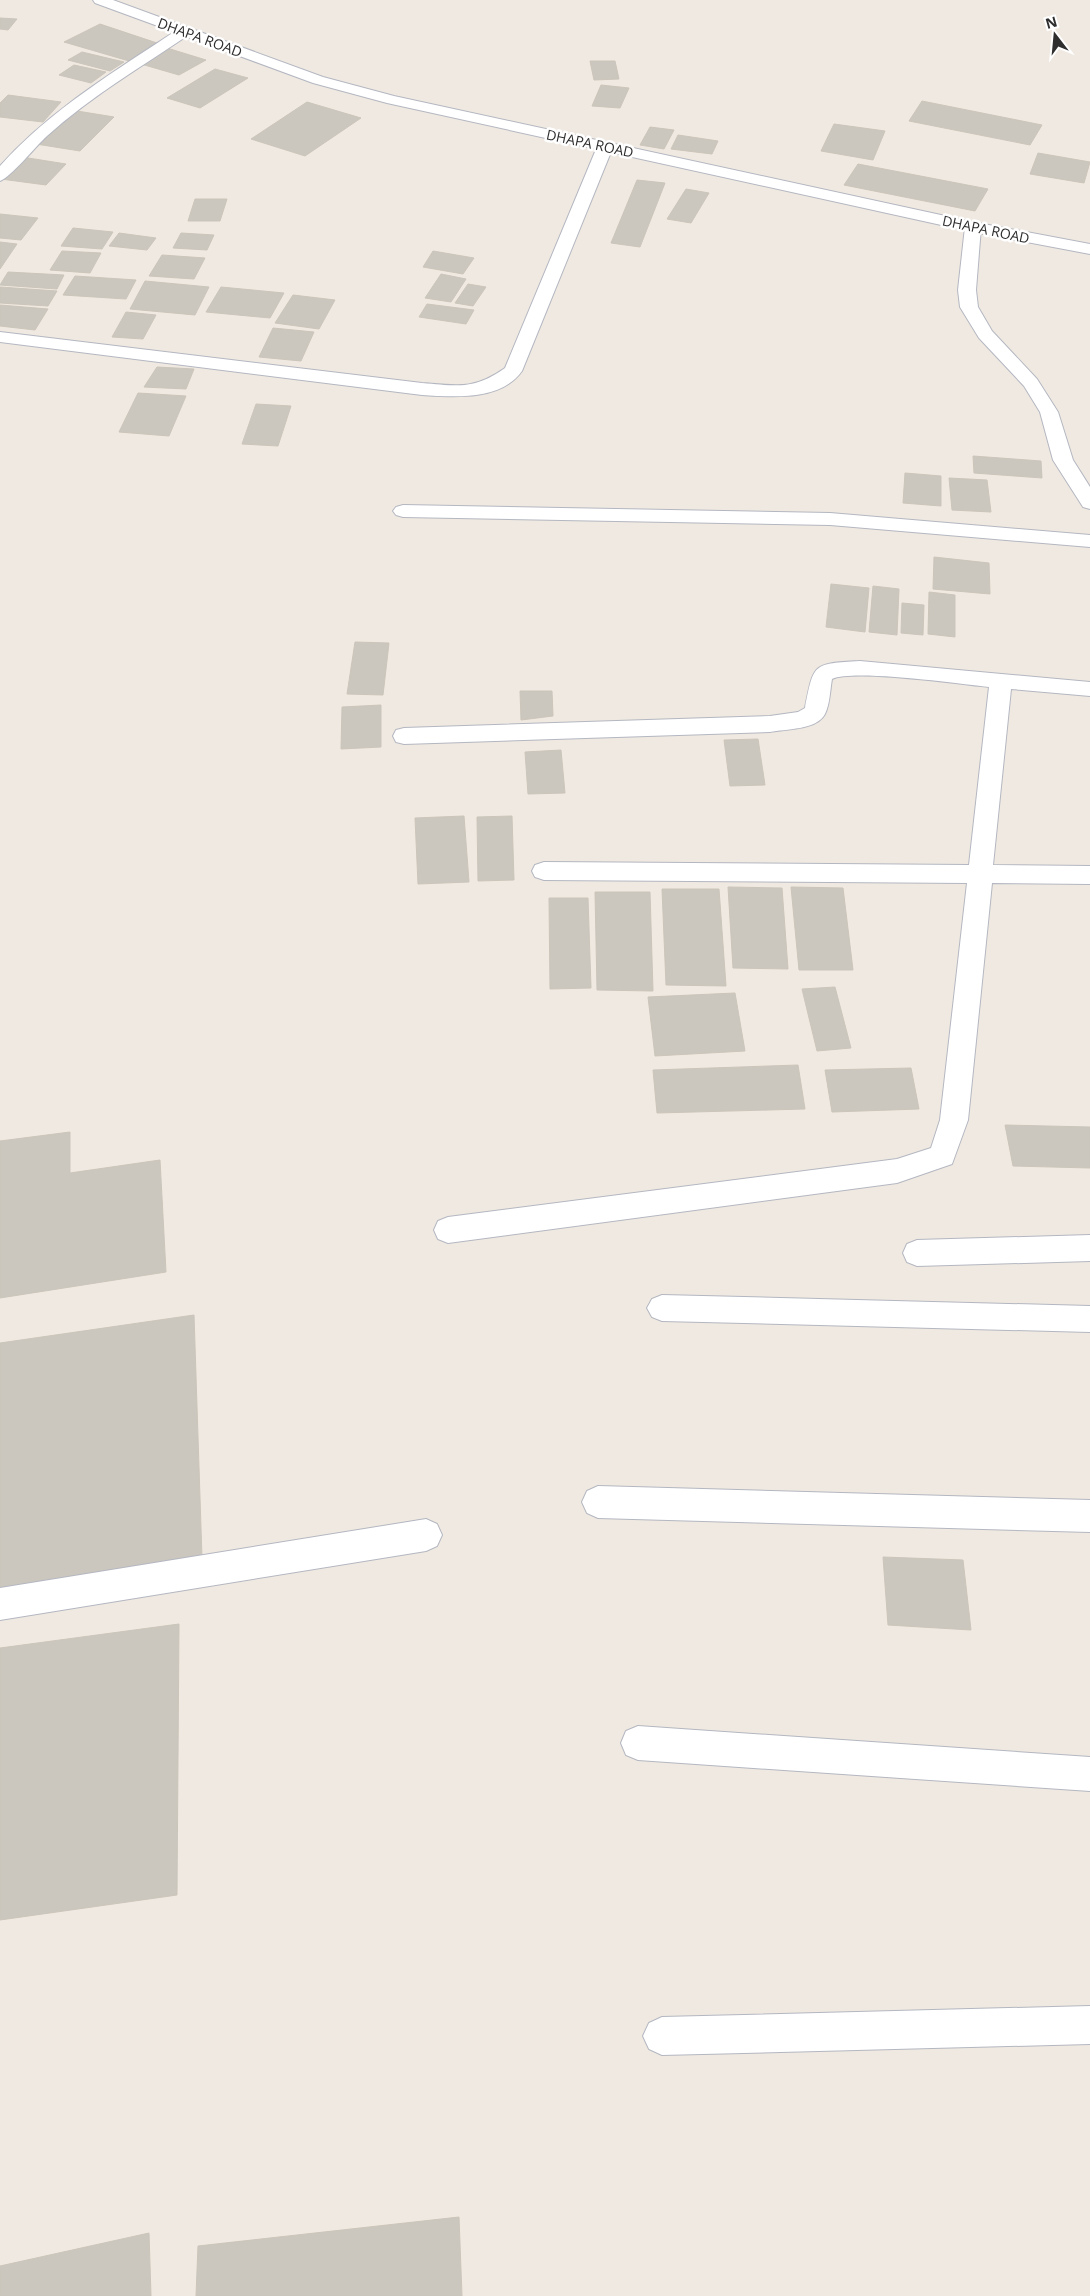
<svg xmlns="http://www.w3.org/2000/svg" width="1090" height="2296" font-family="'Open Sans',sans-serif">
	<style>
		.building { fill: #cbc7bf; stroke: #cbc5ba }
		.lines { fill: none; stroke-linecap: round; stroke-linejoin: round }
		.minor-casing { stroke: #b4b7c1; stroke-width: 2 }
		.tertiary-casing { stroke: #b4b7c1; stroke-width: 2 }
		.minor { fill: #fff; fill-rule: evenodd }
		.tertiary { fill: #fff; fill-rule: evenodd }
		.labels { text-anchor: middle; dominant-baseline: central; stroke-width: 5; stroke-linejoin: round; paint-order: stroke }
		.far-street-label { font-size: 14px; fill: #2e2e2e; stroke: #fff }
	</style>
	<rect width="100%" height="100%" fill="#efe9e1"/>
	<path class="building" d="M0,18L17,19L8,30L0,29Z
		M100,24L157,43L129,61L64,42Z
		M167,48L206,60L179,75L141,64Z
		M82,52L124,62L110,71L68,60Z
		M590,61H615L619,79L594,80Z
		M74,65L106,72L91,83L59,75Z
		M215,69L248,78L200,108L167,98Z
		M601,85L629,88L620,108L592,106Z
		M8,95L61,102L43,122L0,117V103Z
		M922,101L1042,125L1030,145L909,121Z
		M307,102L361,118L305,156L251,139Z
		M71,110L114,117L80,151L36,144Z
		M834,124L885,131L873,160L821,151Z
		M650,127L674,130L664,149L640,145Z
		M678,135L718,141L712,154L671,149Z
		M1038,153L1090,162L1084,183L1030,174Z
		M22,157L66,164L46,185L1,179Z
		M858,164L988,189L975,211L844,185Z
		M637,180L665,183L640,247L611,243Z
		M686,189L709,193L691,223L667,219Z
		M195,199H227L220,221H188Z
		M0,214L38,218L21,240L0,238Z
		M73,228L113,232L102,249L61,246Z
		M119,233L156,238L147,250L109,246Z
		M181,233L214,235L207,250L173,248Z
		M0,242L17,244L0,269Z
		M62,251L101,253L90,273L50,270Z
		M433,251L474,258L463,274L423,267Z
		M162,255L205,258L194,279L149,276Z
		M8,272L64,275L57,289L0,285Z
		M441,274L466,279L451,302L425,298Z
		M75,276L136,280L126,299L63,295Z
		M145,281L209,287L195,315L130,309Z
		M468,284L486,287L473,306L455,303Z
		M0,287L57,291L48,306L0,303Z
		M221,287L284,293L270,318L206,312Z
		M293,295L335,300L319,329L275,323Z
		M427,304L474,310L466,324L419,317Z
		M0,305L48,309L35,330L0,326Z
		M126,312L156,315L143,339L112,337Z
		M273,328L314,332L301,361L259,357Z
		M157,367L194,369L186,389L144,387Z
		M138,393L186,396L169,436L119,432Z
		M256,404L291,406L278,446L242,444Z
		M973,456L1041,461L1042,478L974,473Z
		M905,473L941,476V506L903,503Z
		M949,478L987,480L991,512L952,510Z
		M934,557L989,563L990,594L933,589Z
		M831,584L869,588L865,632L826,627Z
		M873,586L899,589L897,635L869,632Z
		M929,592L955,595V637L928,634Z
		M902,603L924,605L923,635L901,633Z
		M355,642L389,643L383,695L347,694Z
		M520,691H552L553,716L521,720Z
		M381,705V747L341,749L342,707Z
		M758,739L765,785L730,786L724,740Z
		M561,750L565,793L528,794L525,752Z
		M464,816L469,882L418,884L415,818Z
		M512,816L514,880L478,881L477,817Z
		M728,887L782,888L788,969L733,968Z
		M791,887L843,888L853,970H799Z
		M662,889H719L726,986L666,985Z
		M595,892H650L653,991L597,990Z
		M549,898H588L591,988L550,989Z
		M835,987L851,1048L817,1051L802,989Z
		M735,993L745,1051L655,1056L648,997Z
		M798,1065L805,1109L657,1113L653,1070Z
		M911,1068L919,1109L832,1112L825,1070Z
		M1005,1125L1090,1127V1168L1013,1166Z
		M70,1132V1173L160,1160L166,1272L0,1298V1141Z
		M194,1315L202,1558L0,1590V1343Z
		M883,1557L963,1560L971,1630L888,1625Z
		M179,1624L177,1895L0,1920V1648Z
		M459,2217L462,2296H196L198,2246Z
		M149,2233L151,2296H0V2266Z"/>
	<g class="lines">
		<defs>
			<path id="minor" d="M185,27L192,31L190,34C141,67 90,97 47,136C36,146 10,178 0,181V166C51,109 117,70 180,28Z
				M605,142L610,144L613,147L522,371C501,401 454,397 422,395L0,342V332L422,383C458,386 474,390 505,368L597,147L600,144Z
				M973,222L979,224L981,227L976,290L978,307L992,331L1037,379L1058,412L1073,460L1090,487V509L1083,507L1053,460L1040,412L1024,386L979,338L960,307L958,290L965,227L967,224Z
				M403,505L830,513L1090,535V547L830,525L403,517L396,515L393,511L396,507Z
				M860,661L1090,682V696L1011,689L993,865L1090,866V884L992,883L968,1120L952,1164L897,1183L448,1243L438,1239L434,1230L438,1221L448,1217L897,1159L931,1148L940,1120L967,883L544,880L535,877L532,871L535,865L544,862L969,865L989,687C959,684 855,669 832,679C830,690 830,704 825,714C817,730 785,729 770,732L404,744L396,742L393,736L396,730L404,728L770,716L798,712L805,708C814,662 813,664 860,661Z
				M1090,1235V1261L917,1266L907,1262L903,1253L907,1244L917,1240Z
				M662,1295L1090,1306V1332L662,1321L652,1317L647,1308L652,1299Z
				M598,1486L1090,1500V1532L598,1518L587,1513L582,1502L587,1491Z
				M426,1519L437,1524L442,1535L437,1546L426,1551L0,1620V1588Z
				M638,1726L1090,1757V1791L638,1760L626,1755L621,1743L626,1731Z
				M1090,2006V2044L662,2055L649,2049L643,2036L649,2023L662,2017Z"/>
			<path id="tertiary" d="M93,0H113L323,77L394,96L973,222L1090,244V254L973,232L387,103L313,83L95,3Z"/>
		</defs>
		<use href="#minor" class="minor-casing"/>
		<use href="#tertiary" class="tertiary-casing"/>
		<use href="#minor" class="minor"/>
		<use href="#tertiary" class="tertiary"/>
	</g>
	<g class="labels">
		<g class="far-street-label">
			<text transform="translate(200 37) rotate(20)">DHAPA ROAD</text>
			<text transform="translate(590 143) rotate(12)">DHAPA ROAD</text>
			<text transform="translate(986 229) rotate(12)">DHAPA ROAD</text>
		</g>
	</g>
	<g transform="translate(1055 35) rotate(344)" stroke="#ffffff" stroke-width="4" paint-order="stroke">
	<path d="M0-4L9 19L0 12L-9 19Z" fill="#2e2e2e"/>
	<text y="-8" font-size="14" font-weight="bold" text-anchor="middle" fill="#2e2e2e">N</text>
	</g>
</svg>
